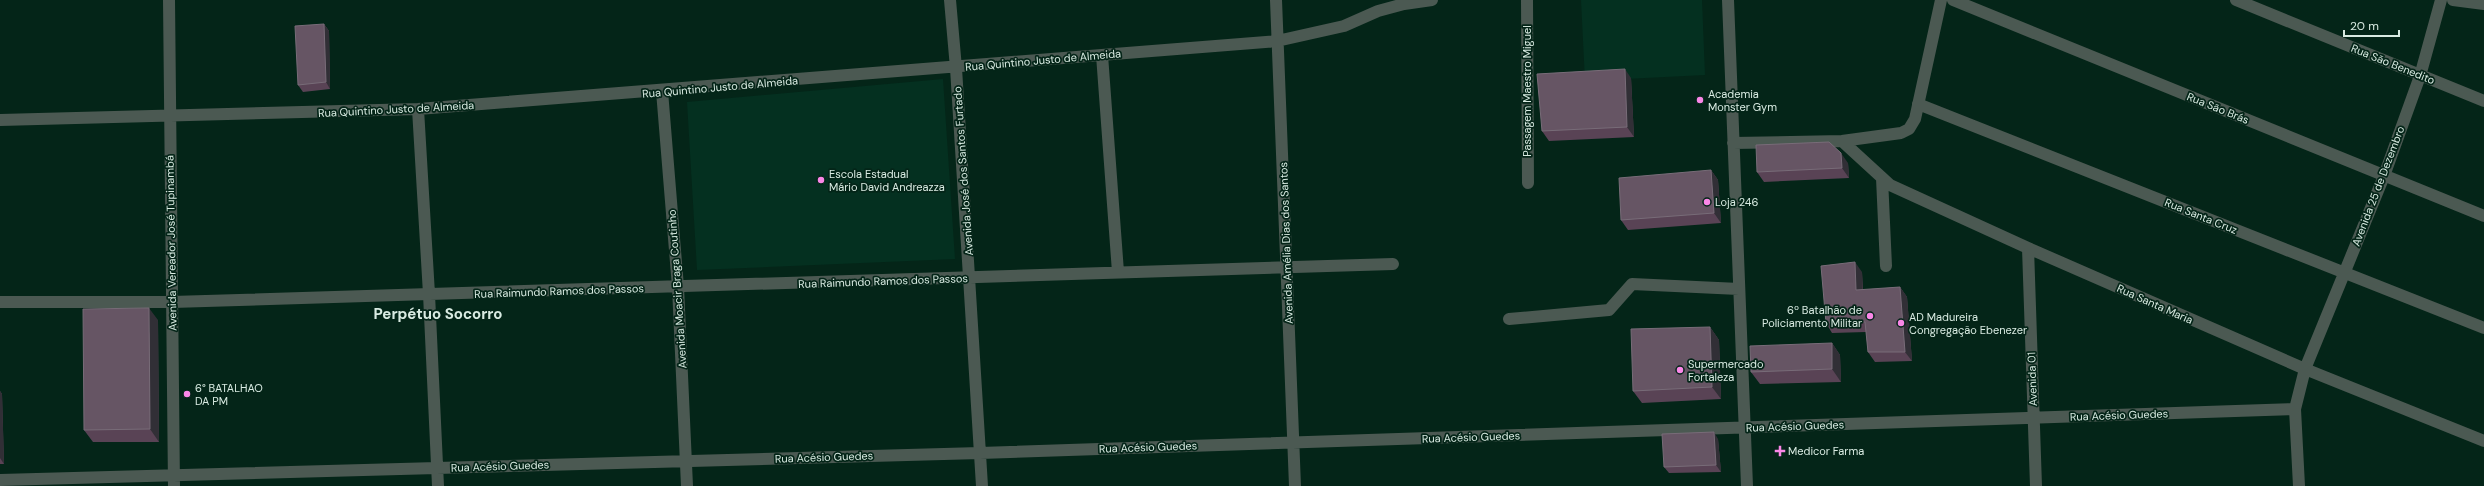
<svg xmlns="http://www.w3.org/2000/svg" width="2484" height="486" font-family="'DM Sans',sans-serif">
	<style>
		.built { fill: #043020 }
		.lines { fill: none; stroke-linecap: round; stroke-linejoin: round }
		.minor { stroke: #4b5952; stroke-width: 12 }
		.wall { fill: #594355 }
		.shaded-wall { fill: #312f36 }
		.building { fill: #665564; stroke: #786c78 }
		.poi-dot { fill: #fa87e7; stroke: #042518; stroke-width: 1.5 }
		.labels { text-anchor: middle; dominant-baseline: central; stroke-width: 3.5; stroke-linejoin: round; paint-order: stroke }
		.street-label { font-size: 11px; fill: #d9ebe2; stroke: #042518 }
		.poi-label { font-size: 11px; fill: #d9ebe2; stroke: #042518; text-anchor: start }
		.district-label { font-size: 15px; font-weight: bold; fill: #d9ebe2; stroke: #042518 }
	</style>
	<rect width="100%" height="100%" fill="#042518"/>
	<path class="built" d="M1581,0H1702L1705,75L1585,81Z
		M943,79L955,259L697,270L687,102Z"/>
	<g class="lines">
		<path class="minor" d="M169,0L174,486
			M950,0L956,68L982,486
			M1276,0L1295,486
			M1527,0L1528,183
			M1728,0L1747,486
			M1953,0L2484,216
			M2236,0L2484,101
			M2453,0L2484,4
			M1102,55L1118,272
			M662,91L678,287L687,486
			M1918,104L2484,328
			M418,109L429,294L438,486
			M0,120L418,109L1277,41L1344,26L1378,11L1404,4L1432,0
			M1842,141L1890,185L2028,248L2305,369L2484,441
			M1733,143L1842,141L1901,133L1909,129L1915,119L1941,0
			M1882,178L1886,266
			M2028,248L2036,486
			M0,302H172L1393,264
			M1509,319L1609,310L1632,284L1739,289
			M0,480L980,453L2295,409
			M2299,486L2295,409L2305,369L2384,176L2420,76L2441,0"/>
	</g>
	<path class="wall" d="M324,24L329,31L330,89L303,92L298,85Z
		M1631,78L1634,137L1549,141L1542,131Z
		M1848,163L1849,178L1764,182L1757,172Z
		M1711,170L1718,180L1721,223L1628,230L1621,220Z
		M1862,272L1863,290L1900,287L1907,297L1912,361L1875,362L1868,352L1866,332L1832,333L1826,323Z
		M158,320L159,442H93L84,430Z
		M1710,327L1719,340L1721,399L1642,403L1633,391Z
		M1832,343L1840,355L1841,382L1760,384L1751,372Z
		M0,391L2,394L4,464H0Z
		M1718,439L1721,472L1669,473L1664,467Z"/>
	<path class="shaded-wall" d="M324,24L329,31L330,89L326,82Z
		M1625,69L1631,78L1634,137L1627,127Z
		M1841,153L1848,163L1849,178L1842,168Z
		M1711,170L1718,180L1721,223L1714,213Z
		M1855,262L1862,272L1863,300L1856,290Z
		M1900,287L1907,297L1912,361L1905,352Z
		M149,308L158,320L159,442L150,429Z
		M1710,327L1719,340L1721,399L1712,387Z
		M1832,343L1840,355L1841,382L1832,369Z
		M0,391L2,394L4,464L0,458Z
		M1714,432L1718,439L1721,472L1716,465Z"/>
	<path class="building" d="M324,24L326,82L298,85L295,26Z
		M1625,69L1627,127L1542,131L1537,74Z
		M1829,142L1841,153L1842,168L1757,172L1756,145Z
		M1711,170L1714,213L1621,220L1619,178Z
		M1855,262L1856,290L1900,287L1905,352H1868L1865,322L1826,323L1821,266Z
		M149,308L150,429L84,430L83,309Z
		M1710,327L1712,387L1633,391L1631,329Z
		M1832,343V369L1751,372L1750,346Z
		M1714,432L1716,465L1664,467L1662,434Z"/>
	<g class="poi-dot">
		<circle cx="1700" cy="100" r="4"/>
		<circle cx="821" cy="180" r="4"/>
		<circle cx="1707" cy="202" r="4"/>
		<circle cx="1870" cy="316" r="4"/>
		<circle cx="1901" cy="323" r="4"/>
		<circle cx="1680" cy="370" r="4"/>
		<circle cx="187" cy="394" r="4"/>
		<path d="M1778 445h4v4h4v4h-4v4h-4v-4h-4v-4h4z"/>
	</g>
	<g class="labels">
		<g class="street-label">
			<text transform="translate(1043 60) rotate(-5)">Rua Quintino Justo de Almeida</text>
			<text transform="translate(2393 64) rotate(22)">Rua São Benedito</text>
			<text transform="translate(720 87) rotate(-5)">Rua Quintino Justo de Almeida</text>
			<text transform="translate(1527 91) rotate(-90)">Passagem Maestro Miguel</text>
			<text transform="translate(2218 108) rotate(22)">Rua São Brás</text>
			<text transform="translate(396 109) rotate(-3)">Rua Quintino Justo de Almeida</text>
			<text transform="translate(963 171) rotate(-94)">Avenida José dos Santos Furtado</text>
			<text transform="translate(2378 186) rotate(-69)">Avenida 25 de Dezembro</text>
			<text transform="translate(2201 216) rotate(22)">Rua Santa Cruz</text>
			<text transform="translate(171 243) rotate(-91)">Avenida Vereador José Tupinambá</text>
			<text transform="translate(1286 243) rotate(-92)">Avenida Amélia Dias dos Santos</text>
			<text transform="translate(883 281) rotate(-2)">Rua Raimundo Ramos dos Passos</text>
			<text transform="translate(677 289) rotate(-94)">Avenida Moacir Braga Coutinho</text>
			<text transform="translate(559 291) rotate(-2)">Rua Raimundo Ramos dos Passos</text>
			<text transform="translate(2155 304) rotate(24)">Rua Santa Maria</text>
			<text transform="translate(2032 379) rotate(-92)">Avenida 01</text>
			<text transform="translate(2119 415) rotate(-2)">Rua Acésio Guedes</text>
			<text transform="translate(1795 426) rotate(-2)">Rua Acésio Guedes</text>
			<text transform="translate(1471 437) rotate(-2)">Rua Acésio Guedes</text>
			<text transform="translate(1148 447) rotate(-2)">Rua Acésio Guedes</text>
			<text transform="translate(824 457) rotate(-2)">Rua Acésio Guedes</text>
			<text transform="translate(500 466) rotate(-2)">Rua Acésio Guedes</text>
		</g>
		<g class="poi-label">
			<text x="1708" y="94">Academia<tspan x="1708" dy="13">Monster Gym</tspan></text>
			<text x="829" y="174">Escola Estadual<tspan x="829" dy="13">Mário David Andreazza</tspan></text>
			<text x="1715" y="202">Loja 246</text>
			<text x="1862" y="310" text-anchor="end">6º Batalhão de<tspan x="1862" dy="13">Policiamento Militar</tspan></text>
			<text x="1909" y="317">AD Madureira<tspan x="1909" dy="13">Congregação Ebenezer</tspan></text>
			<text x="1688" y="364">Supermercado<tspan x="1688" dy="13">Fortaleza</tspan></text>
			<text x="195" y="388">6° BATALHAO<tspan x="195" dy="13">DA PM</tspan></text>
			<text x="1788" y="451">Medicor Farma</text>
		</g>
		<g class="district-label">
			<text x="438" y="314">Perpétuo Socorro</text>
		</g>
	</g>
	<path d="M2344 30v6h55v-6" fill="none" stroke="#d9ebe2" stroke-width="2"/>
	<text x="2350" y="30" font-size="12" fill="#d9ebe2" stroke="#042518" stroke-width="3" paint-order="stroke">20 m</text>
</svg>
